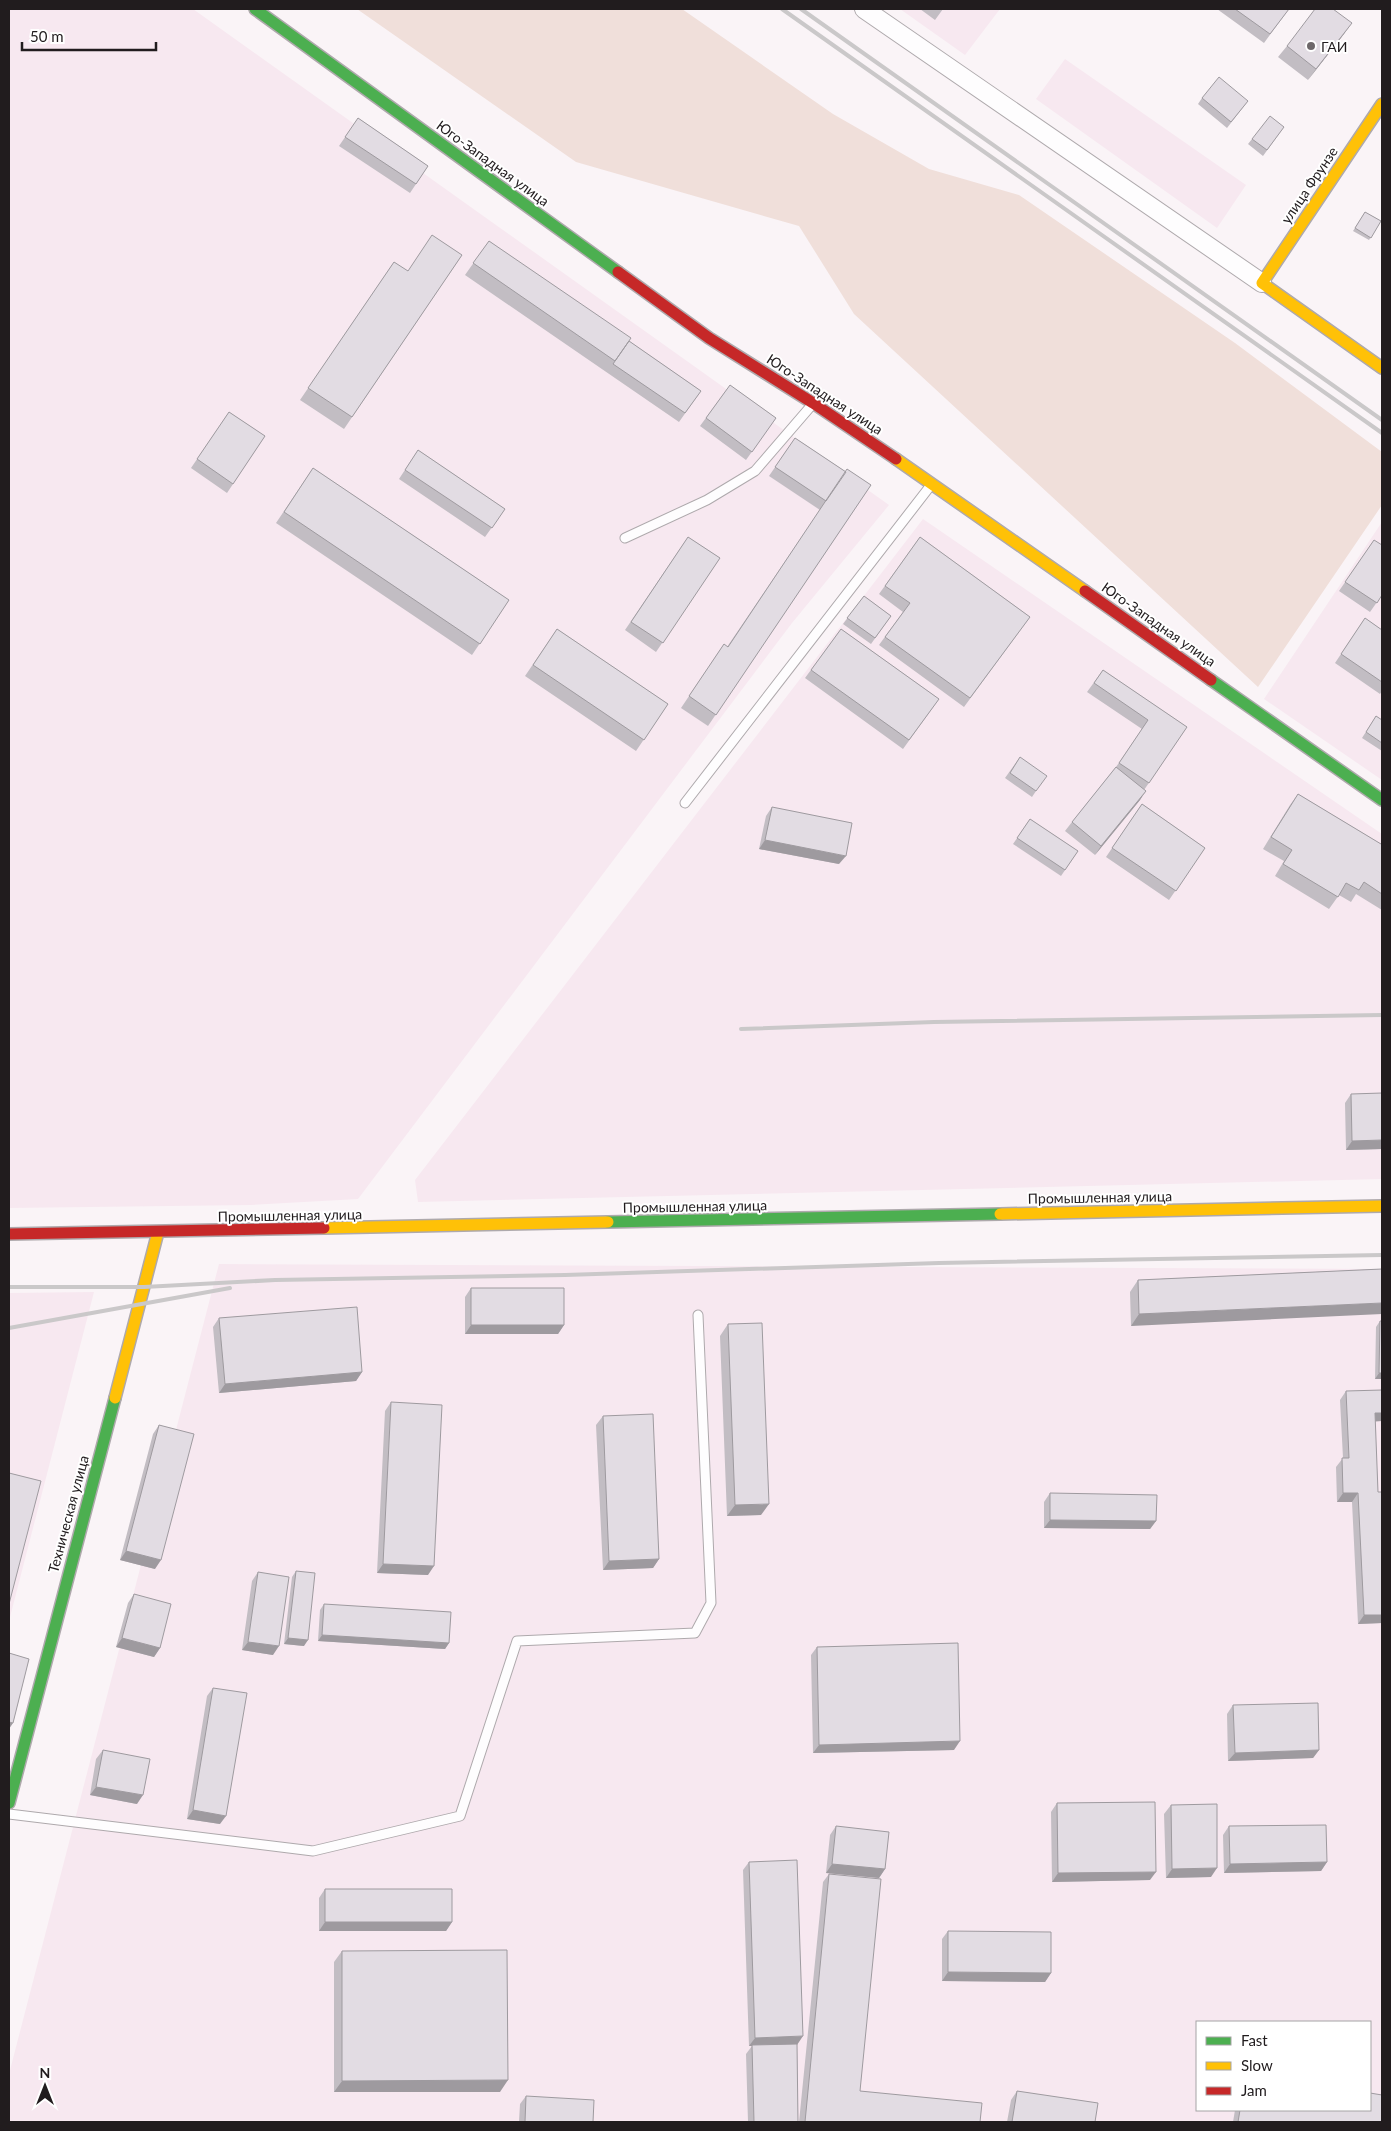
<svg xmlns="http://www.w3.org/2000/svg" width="1391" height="2131" font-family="Lato,sans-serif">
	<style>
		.built { fill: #f7e8f0; fill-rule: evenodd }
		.green { fill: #f0dfda }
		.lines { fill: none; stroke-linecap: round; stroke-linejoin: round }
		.lane-casing { stroke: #aea9ac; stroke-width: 11 }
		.street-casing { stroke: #aea9ac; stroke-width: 20 }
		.fast-casing { stroke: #aea9ac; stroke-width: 14 }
		.slow-casing { stroke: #aea9ac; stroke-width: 14 }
		.jam-casing { stroke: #aea9ac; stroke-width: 14 }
		.lane { stroke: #fefdfe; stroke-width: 9 }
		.street { stroke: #fefdfe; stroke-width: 18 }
		.fast { stroke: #4caf50; stroke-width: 11 }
		.slow { stroke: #ffc107; stroke-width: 11 }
		.jam { stroke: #c62828; stroke-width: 11 }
		.rail { stroke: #cac8c9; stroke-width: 4 }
		.wall { fill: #c2bdc3 }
		.shaded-wall { fill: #9e9a9f }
		.building { fill: #e2dce3; stroke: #9e9a9f }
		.poi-dot { fill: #6d686a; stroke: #fff; stroke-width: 2 }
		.labels { text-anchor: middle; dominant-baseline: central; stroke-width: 4; stroke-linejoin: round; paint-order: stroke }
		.poi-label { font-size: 14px; fill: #211c1e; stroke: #fff; text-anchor: start }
		.street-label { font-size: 14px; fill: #211c1e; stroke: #fff }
	</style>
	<rect width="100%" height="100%" fill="#faf4f7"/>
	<path class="built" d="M9,9H193L889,505L792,623L358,1199L251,1205L9,1208Z
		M900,9H1000L965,55Z
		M1065,59L1246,185L1217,228L1036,99Z
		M923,519L1382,834V1179L418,1202L415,1180Z
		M1382,522V780L1264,699Z
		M219,1264L1382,1269V2122H9V2074ZM1197,2022H1370V2110H1197Z
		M94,1292L9,1621V1293Z"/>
	<path class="green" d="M357,9H682L833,114L929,169L1019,195L1235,343L1382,452V505L1258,687L854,314L799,226L576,162Z"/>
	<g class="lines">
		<defs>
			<path id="lane" d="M625,538L707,500L755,471L811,406
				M685,803L931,485
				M9,1814L313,1851L460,1816L517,1641L695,1633L711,1603L698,1315"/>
			<path id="street" d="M864,9L1262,283"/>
			<path id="fast" d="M255,9L618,272
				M1211,680L1382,800
				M608,1222L1000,1214
				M9,1803L115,1398"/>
			<path id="slow" d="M1382,104L1262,283L1382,368
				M896,459L1085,591
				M1000,1214L1382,1206
				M324,1228L608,1222
				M115,1398L158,1232"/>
			<path id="jam" d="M618,272L709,338L813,403L896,459
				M1085,591L1211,680
				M9,1234L324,1228"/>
		</defs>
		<use href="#lane" class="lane-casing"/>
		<use href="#street" class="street-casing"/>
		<use href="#fast" class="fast-casing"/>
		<use href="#slow" class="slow-casing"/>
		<use href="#jam" class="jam-casing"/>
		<use href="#lane" class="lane"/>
		<use href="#street" class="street"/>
		<use href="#fast" class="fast"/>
		<use href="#slow" class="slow"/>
		<use href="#jam" class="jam"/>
		<path class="rail" d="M782,9L1382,433
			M801,9L1382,420
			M741,1029L934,1022L1382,1015
			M9,1287H144L275,1280L565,1275L939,1263L1382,1255
			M9,1328L230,1288"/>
	</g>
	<path class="wall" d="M920,9H943L935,20Z
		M1217,9H1289L1264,43Z
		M1344,34L1308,80L1278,57L1287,46Z
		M1202,98L1248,101L1227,128L1198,104Z
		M358,118L428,166L410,193L339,146Z
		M1284,127L1263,156L1248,144L1252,139Z
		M1365,212L1381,221L1369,240L1353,231Z
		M489,241L629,341L701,391L679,422L465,275Z
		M462,255L344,429L300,400L394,262L407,271Z
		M730,385L776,418L746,460L700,426Z
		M229,412L265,436L227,493L191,468Z
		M795,438L846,472L871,485L708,726L681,708L724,644L727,647L820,510L769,476Z
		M418,450L505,509L485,537L399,479Z
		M313,468L509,600L472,655L276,523Z
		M688,537L720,558L656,652L625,630Z
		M920,537L1030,617L964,707L879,645L903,612L879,594Z
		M1374,540L1382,595L1370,612L1339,591Z
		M864,596L891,616L871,644L843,624Z
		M1365,618L1382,630V691L1380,694L1335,663Z
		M557,629L668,704L636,751L525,676Z
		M841,629L939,699L903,749L805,678Z
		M1103,670L1187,727L1144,790L1140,800L1095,855L1065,831L1072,822L1116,767L1142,729L1087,692Z
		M1376,716L1382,720V751L1362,738Z
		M1020,757L1036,791L1032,797L1005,778Z
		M1298,794L1381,844L1382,842V910L1356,894L1351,902L1339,895L1329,909L1275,876L1284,861L1263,849L1290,805Z
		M1142,804L1205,848L1169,900L1106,857Z
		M772,807L839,864L759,849L766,816Z
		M1030,819L1078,851L1061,876L1013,844Z
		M1351,1094L1382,1149L1346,1150L1345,1103Z
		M1382,1269L1131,1326L1130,1292L1138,1280Z
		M471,1288L564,1325L558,1334H465V1297Z
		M219,1318L362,1372L356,1381L219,1393L213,1327Z
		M1380,1321L1382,1379H1375L1376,1327Z
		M728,1324L761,1515L727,1516L720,1336Z
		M1346,1391L1375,1422L1378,1492H1382V1623L1358,1624L1352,1502H1337L1336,1467L1343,1458L1340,1400Z
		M391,1402L428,1575L377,1573L385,1411Z
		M603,1416L659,1559L653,1568L603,1570L596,1425Z
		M159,1425L155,1569L120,1560L153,1434Z
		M1050,1493L1156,1521L1150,1529L1044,1528V1502Z
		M296,1571L304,1646L284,1644L292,1577Z
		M258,1572L273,1655L242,1650L252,1581Z
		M134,1594L160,1648L154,1657L116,1647L128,1603Z
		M324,1604L449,1643L445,1649L318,1641L320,1610Z
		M817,1647L954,1750L813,1753L811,1655Z
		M213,1688L220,1824L187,1819L207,1696Z
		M1233,1705L1319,1750L1313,1758L1228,1761L1227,1714Z
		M103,1750L137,1804L90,1795L96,1759Z
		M1057,1803L1150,1880L1052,1882L1051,1812Z
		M1171,1805L1211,1877L1166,1878L1164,1814Z
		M836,1826L885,1869L879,1878L826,1873L830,1835Z
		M1229,1826L1327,1862L1321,1871L1224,1873L1223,1835Z
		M749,1862L797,2045L798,2122H748L746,2054L752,2046H749L743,1870Z
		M829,1874L860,2091L980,2122H799L823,1882Z
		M325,1889L452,1922L446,1931H319V1898Z
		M948,1931L1051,1973L1045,1982L942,1981V1939Z
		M342,1951L500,2092H334V1962Z
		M1017,2091L1095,2122H1007L1011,2100Z
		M526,2096L593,2122H519L520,2104Z
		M1235,2110H1370L1382,2122H1233Z"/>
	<path class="shaded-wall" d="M1352,23L1344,34L1308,80L1316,69Z
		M1146,791L1140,800L1095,855L1101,846Z
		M765,840L846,856L839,864L759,849Z
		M1382,1140V1149L1346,1150L1352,1141Z
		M1382,1303V1314L1131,1326L1139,1314Z
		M471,1325H564L558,1334H465Z
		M362,1372L356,1381L219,1393L225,1384Z
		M1379,1373H1382V1379H1375Z
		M1375,1413H1382V1421L1369,1422Z
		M1343,1493H1358L1352,1502H1337Z
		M769,1504L761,1515L727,1516L735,1505Z
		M1050,1520L1156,1521L1150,1529L1044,1528Z
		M126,1551L161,1560L155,1569L120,1560Z
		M659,1559L653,1568L603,1570L609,1561Z
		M383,1564L434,1566L428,1575L377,1573Z
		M1364,1615H1382V1623L1358,1624Z
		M322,1635L449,1643L445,1649L318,1641Z
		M122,1638L160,1648L154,1657L116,1647Z
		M288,1638L308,1640L304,1646L284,1644Z
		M248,1642L279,1646L273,1655L242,1650Z
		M9,1722L13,1723L9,1729Z
		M960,1741L954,1750L813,1753L819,1745Z
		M1319,1750L1313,1758L1228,1761L1235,1753Z
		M96,1787L143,1795L137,1804L90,1795Z
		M193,1810L226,1816L220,1824L187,1819Z
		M1327,1862L1321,1871L1224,1873L1230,1864Z
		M832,1864L885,1869L879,1878L826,1873Z
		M1217,1868L1211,1877L1166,1878L1172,1869Z
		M1156,1872L1150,1880L1052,1882L1058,1873Z
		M325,1922H452L446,1931H319Z
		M948,1972L1051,1973L1045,1982L942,1981Z
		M803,2036L797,2045L749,2046L755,2038Z
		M508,2080L500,2092H334L342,2081Z"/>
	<path class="building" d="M1235,9H1289L1270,34Z
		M1315,9H1333L1352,23L1316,69L1287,46Z
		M1219,77L1248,101L1231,122L1202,98Z
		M1270,116L1284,127L1267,150L1252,139Z
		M358,118L428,166L416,184L345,137Z
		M1365,212L1381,221L1371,238L1355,228Z
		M432,235L462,255L352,417L308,388L394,262L408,271Z
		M489,241L631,338L615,361L473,263Z
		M629,341L701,391L685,413L613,364Z
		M730,385L776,418L752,452L706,418Z
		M229,412L265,436L233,484L197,459Z
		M795,438L846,472L826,501L775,467Z
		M418,450L505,509L492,528L405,470Z
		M313,468L509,600L480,644L284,512Z
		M847,469L871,485L716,715L689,696L724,644L728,647Z
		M688,537L720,558L663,643L631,622Z
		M920,537L1030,617L970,698L885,637L910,603L885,586Z
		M1374,540L1382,545V595L1377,603L1345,582Z
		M864,596L891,616L875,638L847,618Z
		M1365,618L1382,630V682L1341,654Z
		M557,629L668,704L644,740L533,665Z
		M841,629L939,699L909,740L811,670Z
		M1103,670L1187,727L1149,783L1119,763L1148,720L1094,683Z
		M1376,716L1382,720V743L1366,732Z
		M1020,757L1047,776L1036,791L1010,773Z
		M1116,767L1146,791L1101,846L1072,822Z
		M1298,794L1381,844L1382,843V894L1364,882L1359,890L1346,883L1338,897L1283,864L1292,850L1271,837Z
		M1142,804L1205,848L1176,891L1112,848Z
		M772,807L852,823L846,856L765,840Z
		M1030,819L1078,851L1065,870L1017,838Z
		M1382,1093V1140L1352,1141L1351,1094Z
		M1382,1269V1303L1139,1314L1138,1280Z
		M471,1288H564V1325H471Z
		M357,1307L362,1372L225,1384L219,1318Z
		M1380,1321H1382V1373H1379Z
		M762,1323L769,1504L735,1505L728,1324Z
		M1382,1390V1413H1375L1378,1492H1382V1615H1364L1358,1493H1343L1342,1458H1349L1346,1391Z
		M391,1402L442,1405L434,1566L383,1564Z
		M653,1414L659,1559L609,1561L603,1416Z
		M159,1425L194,1434L161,1560L126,1551Z
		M9,1473L41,1481L9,1604Z
		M1050,1493L1157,1495L1156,1521L1050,1520Z
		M296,1571L315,1573L308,1640L288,1638Z
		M258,1572L289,1577L279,1646L248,1642Z
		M134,1594L171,1604L160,1648L122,1638Z
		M324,1604L451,1612L449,1643L322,1635Z
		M958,1643L960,1741L819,1745L817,1647Z
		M9,1653L29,1659L13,1723L9,1722Z
		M213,1688L247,1693L226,1816L193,1810Z
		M1318,1703L1319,1750L1235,1753L1233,1705Z
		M103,1750L150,1759L143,1795L96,1787Z
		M1155,1802L1156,1872L1058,1873L1057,1803Z
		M1217,1804V1868L1172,1869L1171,1805Z
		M1326,1825L1327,1862L1230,1864L1229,1826Z
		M836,1826L889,1832L885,1869L832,1864Z
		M797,1860L803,2036L755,2038L749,1862Z
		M829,1874L881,1879L860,2091L982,2103L980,2122H805Z
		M325,1889H452V1922H325Z
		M948,1931L1051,1932V1973L948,1972Z
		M507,1950L508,2080L342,2081V1951Z
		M797,2044L798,2122H754L752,2045Z
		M1017,2091L1098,2103L1095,2122H1012Z
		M1370,2093L1382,2095V2122H1238L1240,2110H1370Z
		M526,2096L594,2100L593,2122H525Z"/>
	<circle class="poi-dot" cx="1311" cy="46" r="5"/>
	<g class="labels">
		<g class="poi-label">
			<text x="1321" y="46">ГАИ</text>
		</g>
		<g class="street-label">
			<text transform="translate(493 163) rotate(36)">Юго-Западная улица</text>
			<text transform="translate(1309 185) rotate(-56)">улица Фрунзе</text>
			<text transform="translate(825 394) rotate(33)">Юго-Западная улица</text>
			<text transform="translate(1159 624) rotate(35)">Юго-Западная улица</text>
			<text transform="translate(1100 1197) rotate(-1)">Промышленная улица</text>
			<text transform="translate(695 1206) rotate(-1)">Промышленная улица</text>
			<text transform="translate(290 1215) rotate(-1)">Промышленная улица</text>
			<text transform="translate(68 1514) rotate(-75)">Техническая улица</text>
		</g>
	</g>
	<rect width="1391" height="2131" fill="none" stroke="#211c1e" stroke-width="20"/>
	<rect x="1196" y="2021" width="175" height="90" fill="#ffffff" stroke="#a6a4a5"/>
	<rect x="1206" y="2037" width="25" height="8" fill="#4caf50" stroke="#a6a4a5"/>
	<text x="1241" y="2046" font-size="15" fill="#211c1e">Fast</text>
	<rect x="1206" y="2062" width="25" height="8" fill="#ffc107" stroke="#a6a4a5"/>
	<text x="1241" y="2071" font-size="15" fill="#211c1e">Slow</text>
	<rect x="1206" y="2087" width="25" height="8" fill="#c62828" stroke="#a6a4a5"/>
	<text x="1241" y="2096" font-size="15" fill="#211c1e">Jam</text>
	<g transform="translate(45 2086)" stroke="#ffffff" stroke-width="4" paint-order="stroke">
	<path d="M0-4L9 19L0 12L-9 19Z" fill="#211c1e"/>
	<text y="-8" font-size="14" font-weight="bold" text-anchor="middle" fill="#211c1e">N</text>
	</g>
	<path d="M22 42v8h134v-8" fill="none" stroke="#211c1e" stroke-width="2.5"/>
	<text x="30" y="42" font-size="15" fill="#211c1e" stroke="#ffffff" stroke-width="4" paint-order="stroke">50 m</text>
</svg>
